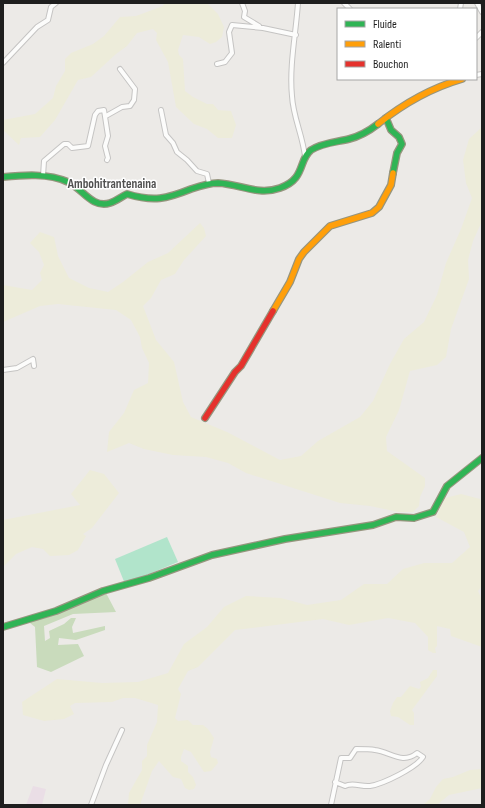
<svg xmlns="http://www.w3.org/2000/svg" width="485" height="808" font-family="'Sofia Sans Condensed',sans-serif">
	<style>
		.industrial { fill: #eadee6 }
		.farmland { fill: #edecda }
		.forest { fill: #c9dbbc }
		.pitch { fill: #b1e4cb }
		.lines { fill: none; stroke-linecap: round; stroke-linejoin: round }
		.street-casing { stroke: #c5c4c3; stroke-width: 6 }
		.fast-casing { stroke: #96957e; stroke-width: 8 }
		.slow-casing { stroke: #96957e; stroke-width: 8 }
		.jam-casing { stroke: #96957e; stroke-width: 8 }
		.street { stroke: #fcfcfb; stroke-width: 4 }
		.fast { stroke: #30b455; stroke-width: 5.5 }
		.slow { stroke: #ff9f0a; stroke-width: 5.5 }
		.jam { stroke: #e5322d; stroke-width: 5.5 }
		.labels { text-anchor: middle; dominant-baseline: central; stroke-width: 3; stroke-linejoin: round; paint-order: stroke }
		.neighbourhood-label { font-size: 13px; font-weight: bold; fill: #515151; stroke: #fff }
	</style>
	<rect width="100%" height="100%" fill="#eceae7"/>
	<path class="industrial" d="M33,786L46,789L42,805H26Z"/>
	<path class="farmland" d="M164,3H207L218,14L224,27L222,37L216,42L210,44L199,37L183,35L178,50L179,55L183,59L185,91L193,97L207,104H213L218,110L231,111L236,125L232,138H218L207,129L194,124L176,107L168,62L156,40L157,33L153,29L137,33L127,46L116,54L91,77L78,80L55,120L40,137L21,138L19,145L3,130V120L35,114L53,98L56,86L65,71V59L71,53L93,44L104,36L120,17L136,16L163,6Z
		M482,127V221L473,241L468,260L469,279L451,329L446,357L437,365L410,371L399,410L386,437L387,451L425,478V486L420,497L419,506L413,512H399L370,506L340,503L246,473L228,463L206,457L173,455L144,449L129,443L107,452L109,432L124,413L134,390L148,383L149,363L142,348L140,337L131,320L116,310L58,304L40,306L3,322V285L32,290L42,280L40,273L44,265L39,252L30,243L40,232L54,237L58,256L69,278L89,288L108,292L123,282L148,262L168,253L200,223L204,228L206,236L184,260L175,274L161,280L151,298L143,306L156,340L174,362L183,402L191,417L227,432L280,460L301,456L318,441L360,417L373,401L390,364L404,339L424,322L437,295L446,263L461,229L472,198L466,183L463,160L469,139Z
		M90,470L104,474L119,493L92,528L83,534L86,536L78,550L69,555L50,556L43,549L32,547L16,554L3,567V520L80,505L71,494Z
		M461,494L480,499L482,502V586L478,591L482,600V647L451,636L450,629L437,626V646L435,648L436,653H433L428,650V637L415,623L388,618L349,625L323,619L235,630L198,667L188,671L178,689L181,694L175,718L178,721L188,720L193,725H203L208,729L214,738L210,752L211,757L217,759L218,763L211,771L204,772L191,752L184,749L181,757V761L188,766V772L193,777L196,785L194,789L189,790L185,788L181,779L173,777L159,761L152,771L140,805H128L129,793L142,770V761L147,756V745L157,722L158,705L135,698H123L112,702L75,703L70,706L74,714L64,719L44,721L23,715L22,702L57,679L102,683L138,682L168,673L184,644L207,627L224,607L246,596L281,598L307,605L341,600L364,584H387L403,569L424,563H452L470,547L464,532L436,517L445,498Z
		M433,670H437V676L412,710L414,713V725H410L398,717L391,716L390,711L393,703L397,697H401L410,686L419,689L421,687L420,682L428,678Z
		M482,769V788L449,795L437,805H423L430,799L436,787L443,779L453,777L470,770Z"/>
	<path class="forest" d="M106,593L116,612L73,614L44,626L45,641L50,638L49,631L64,624L71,618H76L72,627L73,633L105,626V630L76,640L59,638L58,645L78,644L84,656L51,672L37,667L35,627L30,623L33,620L46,618Z"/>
	<path class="pitch" d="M167,537L178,562L125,584L115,559Z"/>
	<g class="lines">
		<defs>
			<path id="street" d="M242,3L245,11L244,17L259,26
				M298,3C296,33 289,66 292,96C293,117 303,136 305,157
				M344,3L350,9
				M477,3L482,12
				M460,9L461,3
				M476,38L482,32
				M3,63L37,27L48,20L51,7L56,3
				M217,64L225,62L232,53L229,32L232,25L263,28L296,35
				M476,75L482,74
				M161,110L166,135L173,143L177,152L187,160L197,171L207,174L209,183
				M106,116L122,107L130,106L134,100L135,89L120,69
				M43,176L44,161L64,144H68L72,148L88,146L95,115L98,111L104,110L108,136L105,146L108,158L107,160
				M3,370L17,368L33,359L34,366
				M91,805L106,765L122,730
				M331,805L341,758H350L356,749C362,749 370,749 375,750C391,752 402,765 417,753L423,757C416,768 383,784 370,786C361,787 353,782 345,786L335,782"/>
			<path id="fast" d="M386,118L391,130L399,137L402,144L397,153L393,173
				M3,177C24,175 48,173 68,182C82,188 92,209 110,203C116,201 121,197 127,194C154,202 166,199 191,189C200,186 209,183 218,183C240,184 258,196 280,188C306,179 298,160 311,150C322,143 337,142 349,139C361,136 369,131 378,124
				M3,627L56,611L103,591L149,578L212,555L285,539L373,525L396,517L414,518L433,512L447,486L482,458"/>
			<path id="slow" d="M378,124C403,104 431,88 462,79
				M273,311L290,282L299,259L304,252L330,226L372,213L379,207L391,185L393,173"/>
			<path id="jam" d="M205,418L235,372L241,366L273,311"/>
		</defs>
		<use href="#street" class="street-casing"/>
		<use href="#fast" class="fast-casing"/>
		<use href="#slow" class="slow-casing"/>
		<use href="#jam" class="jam-casing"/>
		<use href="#street" class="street"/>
		<use href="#fast" class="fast"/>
		<use href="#slow" class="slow"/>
		<use href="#jam" class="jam"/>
	</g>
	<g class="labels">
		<g class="neighbourhood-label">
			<text x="112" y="184">Ambohitrantenaina</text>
		</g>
	</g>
	<rect width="485" height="808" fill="none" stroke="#1e1e1e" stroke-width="8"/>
	<rect x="337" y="8" width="140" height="72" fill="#ffffff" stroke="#a5a5a5"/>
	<rect x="345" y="21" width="20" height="6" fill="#30b455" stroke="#a5a5a5"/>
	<text x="373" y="28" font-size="12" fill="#1e1e1e">Fluide</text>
	<rect x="345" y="41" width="20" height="6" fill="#ff9f0a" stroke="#a5a5a5"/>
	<text x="373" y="48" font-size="12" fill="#1e1e1e">Ralenti</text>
	<rect x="345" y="61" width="20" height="6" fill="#e5322d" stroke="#a5a5a5"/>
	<text x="373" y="68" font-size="12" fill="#1e1e1e">Bouchon</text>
</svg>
